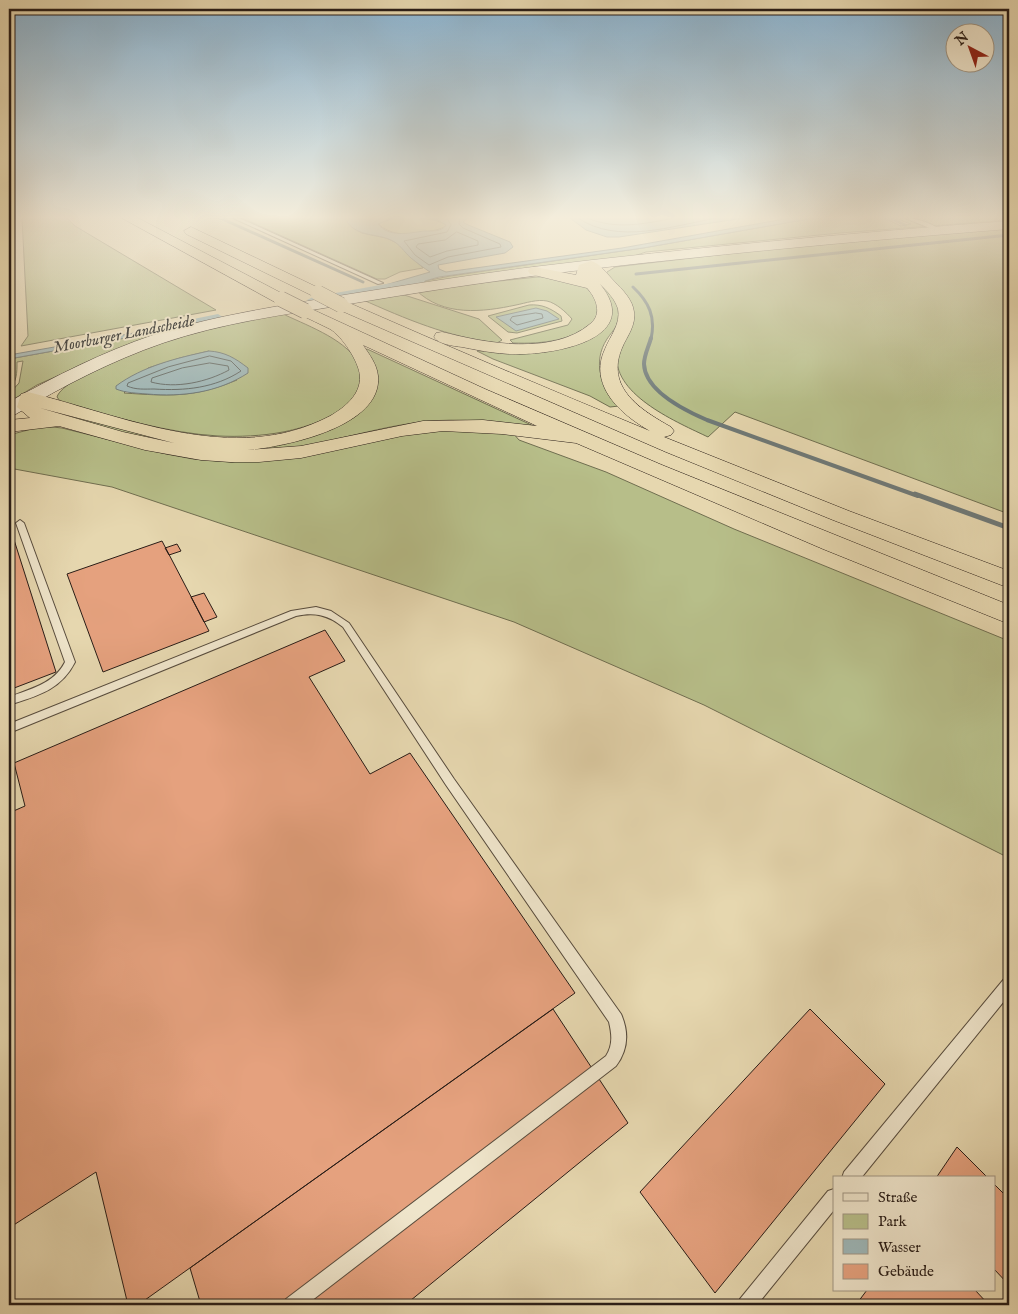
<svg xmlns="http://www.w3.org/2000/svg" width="1018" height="1314" font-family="'IM FELL English',serif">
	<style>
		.green { fill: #b7be89; stroke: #706e50; fill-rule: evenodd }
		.water { fill: #9db6b7; stroke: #6f7977 }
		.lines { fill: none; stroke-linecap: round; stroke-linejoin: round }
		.shore { stroke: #636a67; stroke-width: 1 }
		.stream-far2 { stroke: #6f7977; stroke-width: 3 }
		.stream-far1 { stroke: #6f7977; stroke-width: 4 }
		.stream { stroke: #6f7977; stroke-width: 5 }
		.canal { fill: #9db6b7; fill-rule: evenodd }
		.building { fill: #e5a17e; stroke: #291d17 }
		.service-casing { stroke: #584c3d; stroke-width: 2 }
		.secondary-casing { stroke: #291d17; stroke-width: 1 }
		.motorway-casing { stroke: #291d17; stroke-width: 1 }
		.service { fill: #efe5cb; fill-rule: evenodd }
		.secondary { fill: #efe5cb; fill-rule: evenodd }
		.motorway { fill: #e6d7af; fill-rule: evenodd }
		.motorway-bridge-casing { stroke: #291d17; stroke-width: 16; stroke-linecap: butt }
		.motorway-bridge { stroke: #e6d7af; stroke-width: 15 }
		.labels { text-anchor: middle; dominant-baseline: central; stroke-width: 4; stroke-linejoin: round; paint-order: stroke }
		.far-water-label { font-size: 16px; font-style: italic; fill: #4c4b47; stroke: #efe5cb }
	</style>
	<rect width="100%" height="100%" fill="#e6d7af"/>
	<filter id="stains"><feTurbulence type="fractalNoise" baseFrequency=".004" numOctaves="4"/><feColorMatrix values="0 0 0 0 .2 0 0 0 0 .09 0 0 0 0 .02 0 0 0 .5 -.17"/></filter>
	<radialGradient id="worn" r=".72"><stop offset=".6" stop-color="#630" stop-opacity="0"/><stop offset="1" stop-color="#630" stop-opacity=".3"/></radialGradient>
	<path class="green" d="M22,218H67L75,226L216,310L21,346L28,336Z
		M242,218H350L348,220L354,228L362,233L386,238L397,243L423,268L400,272L385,279H377Z
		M393,218C407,218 435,216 446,225C443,231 410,235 402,234C394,233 383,230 378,223Z
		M814,218H884L901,226L911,224L895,218H1009V220L840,233L646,252L631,257L424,283L425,281L450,276L643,248Z
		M1009,227V514L735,412L708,437C679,423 614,396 617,356C618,346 629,327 633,317L606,275L607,272L615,267L855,239Z
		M537,277H552L586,287L598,301L597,320C573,341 544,344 513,343L510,340L568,325L572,319C566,312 556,303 547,301C537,299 526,303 516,305C483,312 443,317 416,290Z
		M594,280H599C606,288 618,297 620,308C623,321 613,330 607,339C592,362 601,388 619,406L610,407L590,396L493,359L477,351L545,352L611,315V305Z
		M398,293L479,319L502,340L497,343C448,337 406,319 361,299Z
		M529,305C542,304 550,308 561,316L562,321L517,333L508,332L488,316Z
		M281,313C303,324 344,338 357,361C381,404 314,426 283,432C262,436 239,437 218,436C167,433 116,417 67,404L60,401L57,397C63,376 164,341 187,334C218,326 250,320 281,313ZM209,351L237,380C193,398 169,396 124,393L148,368L180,358Z
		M186,327L93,360L37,385L9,402V394L19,383L23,361L17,362C17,373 17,381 9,390V359Z
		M367,349L538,428C499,423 461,417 421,422C363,429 306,452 246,452C180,451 117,431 54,414L57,412L168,440L298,438L375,393C382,376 376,363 364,350Z
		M43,426L62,428L166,454L193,459L232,462L439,428L513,433L519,440L606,472L734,529L1009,641V858L704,705L514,622L112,487L9,468V435Z"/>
	<path class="water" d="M350,218H393L378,224C389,238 409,233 424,231C432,231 442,232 446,225L439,221L420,218H468L463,222L466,224L510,242L513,247L505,253L438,265L439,269L446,272L622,248L790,218H814L643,248L439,277L425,281L424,283L378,291L375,288L430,272C424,268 417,263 411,258C404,252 400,244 391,240C376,233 358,237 347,222Z
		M570,218H744L619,237H607L586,230Z
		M536,308L547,311L559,319L516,331L496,317Z
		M185,324L186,327L9,359V355Z
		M209,351C225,352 235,358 248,368V373C217,393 182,397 147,394C136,393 126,393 116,389V386C143,366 177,358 209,351Z"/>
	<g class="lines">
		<path class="shore" d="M447,218L451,225L447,232L404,241L415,255L429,265L448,257L501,247L500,244L463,228L459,224L460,218
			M578,218C617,245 673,226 716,218
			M587,218C616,230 644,224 674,218
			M457,232L478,241V245L447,251L430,257L416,247L418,244L445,240Z
			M536,313L542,314L543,318L517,325L510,320L512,317Z
			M210,356L231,361L241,371C215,388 185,391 154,389C145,389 136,390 127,386L128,383L168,367Z
			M210,363L228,366L229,370C207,382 176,389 151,382L152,378L182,368Z"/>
		<path class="stream-far2" d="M220,218L363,282
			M890,218L905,225
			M9,274L10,218
			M636,274L1009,235
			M633,287C649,302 656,317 651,339"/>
		<path class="stream-far1" d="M651,338C649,346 644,355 644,364C645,391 686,411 707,420L918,496"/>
		<path class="stream" d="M915,494L1009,528"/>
		<path class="canal" d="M403,281L409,284L407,286L313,303L307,300L313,297Z
			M218,314L224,318L222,321L159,334L153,330L159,326Z"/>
	</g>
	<path class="building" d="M9,524L56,672L9,690Z
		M162,541L209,631L103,672L67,574Z
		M177,544L181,551L169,555L165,548Z
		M204,593L217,617L204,622L191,597Z
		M325,630L345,661L309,677L370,774L410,753L575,993L138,1305H128L96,1172L9,1228V813L25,806L14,763Z
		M553,1009L628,1123L405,1305H201L190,1268Z
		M810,1009L885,1084L715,1293L640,1192Z
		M957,1147L988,1178H936Z
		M994,1184L1009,1199V1285L994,1269Z
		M867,1290H975L989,1305H861L858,1302Z"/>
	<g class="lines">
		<defs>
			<path id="service" d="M233,218H239L383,283L378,284Z
				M905,218C917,218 931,223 941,230L937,231Z
				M20,520L24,523L75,662C61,690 37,696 9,705V697C30,689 54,684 65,662L16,523Z
				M316,607L331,611L349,623L454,779L621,1014C629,1032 628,1050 616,1066L306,1305H283L286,1299L606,1056C613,1045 612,1035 609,1022L446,785L343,627C328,615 315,612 296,616L9,733V724L291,611Z
				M1009,977V995L861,1178H842L844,1172L1004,979Z
				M834,1189V1210L757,1305H737L740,1299L828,1191Z"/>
			<path id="secondary" d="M1009,221V229C858,241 706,255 556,273C484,282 414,293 343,305C282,315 222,323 163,343C111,361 63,386 16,414L9,416V402C55,376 103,352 153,335C216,315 280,306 344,295C407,285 470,275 533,267C691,248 850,233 1009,221Z"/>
			<path id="motorway" d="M122,218H138L287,296L289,299L287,302H275Z
				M191,227L323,290L326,293L323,296H313L186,234L184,231Z
				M591,261C600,263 607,274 614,281C622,289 633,300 634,312C636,326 627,336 622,348C605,388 641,410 671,427L674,431L671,435L664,437L849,511L1009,571V588L833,520L666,452L335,308L333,305L335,302H347C447,346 548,389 650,431C620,414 588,385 605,349C610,336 621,324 618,309C615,299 607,291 600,284C643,337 561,353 523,354C502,355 482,351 462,347C453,346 438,344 434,337L436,333L442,332C486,343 552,356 590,324C603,314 596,298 587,288L530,274L528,271L530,268L535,267L576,275L579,265Z
				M305,306L485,389L662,465L1009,605V624L823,549L576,443L502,434L443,431L402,436L301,458L259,462H230L201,460L145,450L59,426L9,432V420L30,418L17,407L21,394L28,392C124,416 234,467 330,416C344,408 361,395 360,376C359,362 342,336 330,329C320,324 309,319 299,314L297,311L299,308ZM363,345L537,426L483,420L423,421L301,446L247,450C284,447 383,427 378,376C377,364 369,354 363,345ZM40,408L174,443L123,432Z"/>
		</defs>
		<use href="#service" class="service-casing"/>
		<use href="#secondary" class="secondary-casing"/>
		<use href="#motorway" class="motorway-casing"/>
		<use href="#service" class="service"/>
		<use href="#secondary" class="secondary"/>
		<use href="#motorway" class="motorway"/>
		<defs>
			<path id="motorway-bridge" d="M318,293L341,305
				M281,299L305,311"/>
		</defs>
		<use href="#motorway-bridge" class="motorway-bridge-casing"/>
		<use href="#motorway-bridge" class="motorway-bridge"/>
	</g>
	<linearGradient id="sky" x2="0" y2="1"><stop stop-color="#8ab5d4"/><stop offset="0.54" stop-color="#f4eddb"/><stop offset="1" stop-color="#f4eddb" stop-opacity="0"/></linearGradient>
	<rect width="1018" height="402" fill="url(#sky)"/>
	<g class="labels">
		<g class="far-water-label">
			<text transform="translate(124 335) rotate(-11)">Moorburger Landscheide</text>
		</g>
	</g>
	<rect width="1018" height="1314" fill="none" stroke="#e6d7af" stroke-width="30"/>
	<rect x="10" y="10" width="998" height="1294" fill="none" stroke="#291d17" stroke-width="2.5"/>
	<rect x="15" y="15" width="988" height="1284" fill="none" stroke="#291d17"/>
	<rect x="833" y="1176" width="162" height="115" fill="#efe5cb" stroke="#a09583"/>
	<rect x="843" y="1193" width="25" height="8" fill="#efe5cb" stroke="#a09583"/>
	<text x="878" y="1202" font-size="15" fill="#291d17">Straße</text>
	<rect x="843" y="1214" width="25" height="15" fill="#b7be89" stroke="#a09583"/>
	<text x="878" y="1226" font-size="15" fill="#291d17">Park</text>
	<rect x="843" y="1239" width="25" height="15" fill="#9db6b7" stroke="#a09583"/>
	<text x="878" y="1252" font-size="15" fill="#291d17">Wasser</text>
	<rect x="843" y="1264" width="25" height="15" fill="#e5a17e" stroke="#a09583"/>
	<text x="878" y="1276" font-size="15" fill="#291d17">Gebäude</text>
	<g transform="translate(970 48) rotate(319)"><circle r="24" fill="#efe5cb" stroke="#a09583"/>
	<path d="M0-4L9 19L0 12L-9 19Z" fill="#8f2418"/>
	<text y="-8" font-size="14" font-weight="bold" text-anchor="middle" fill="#291d17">N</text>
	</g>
	<rect width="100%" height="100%" filter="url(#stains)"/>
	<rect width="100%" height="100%" fill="url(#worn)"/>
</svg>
